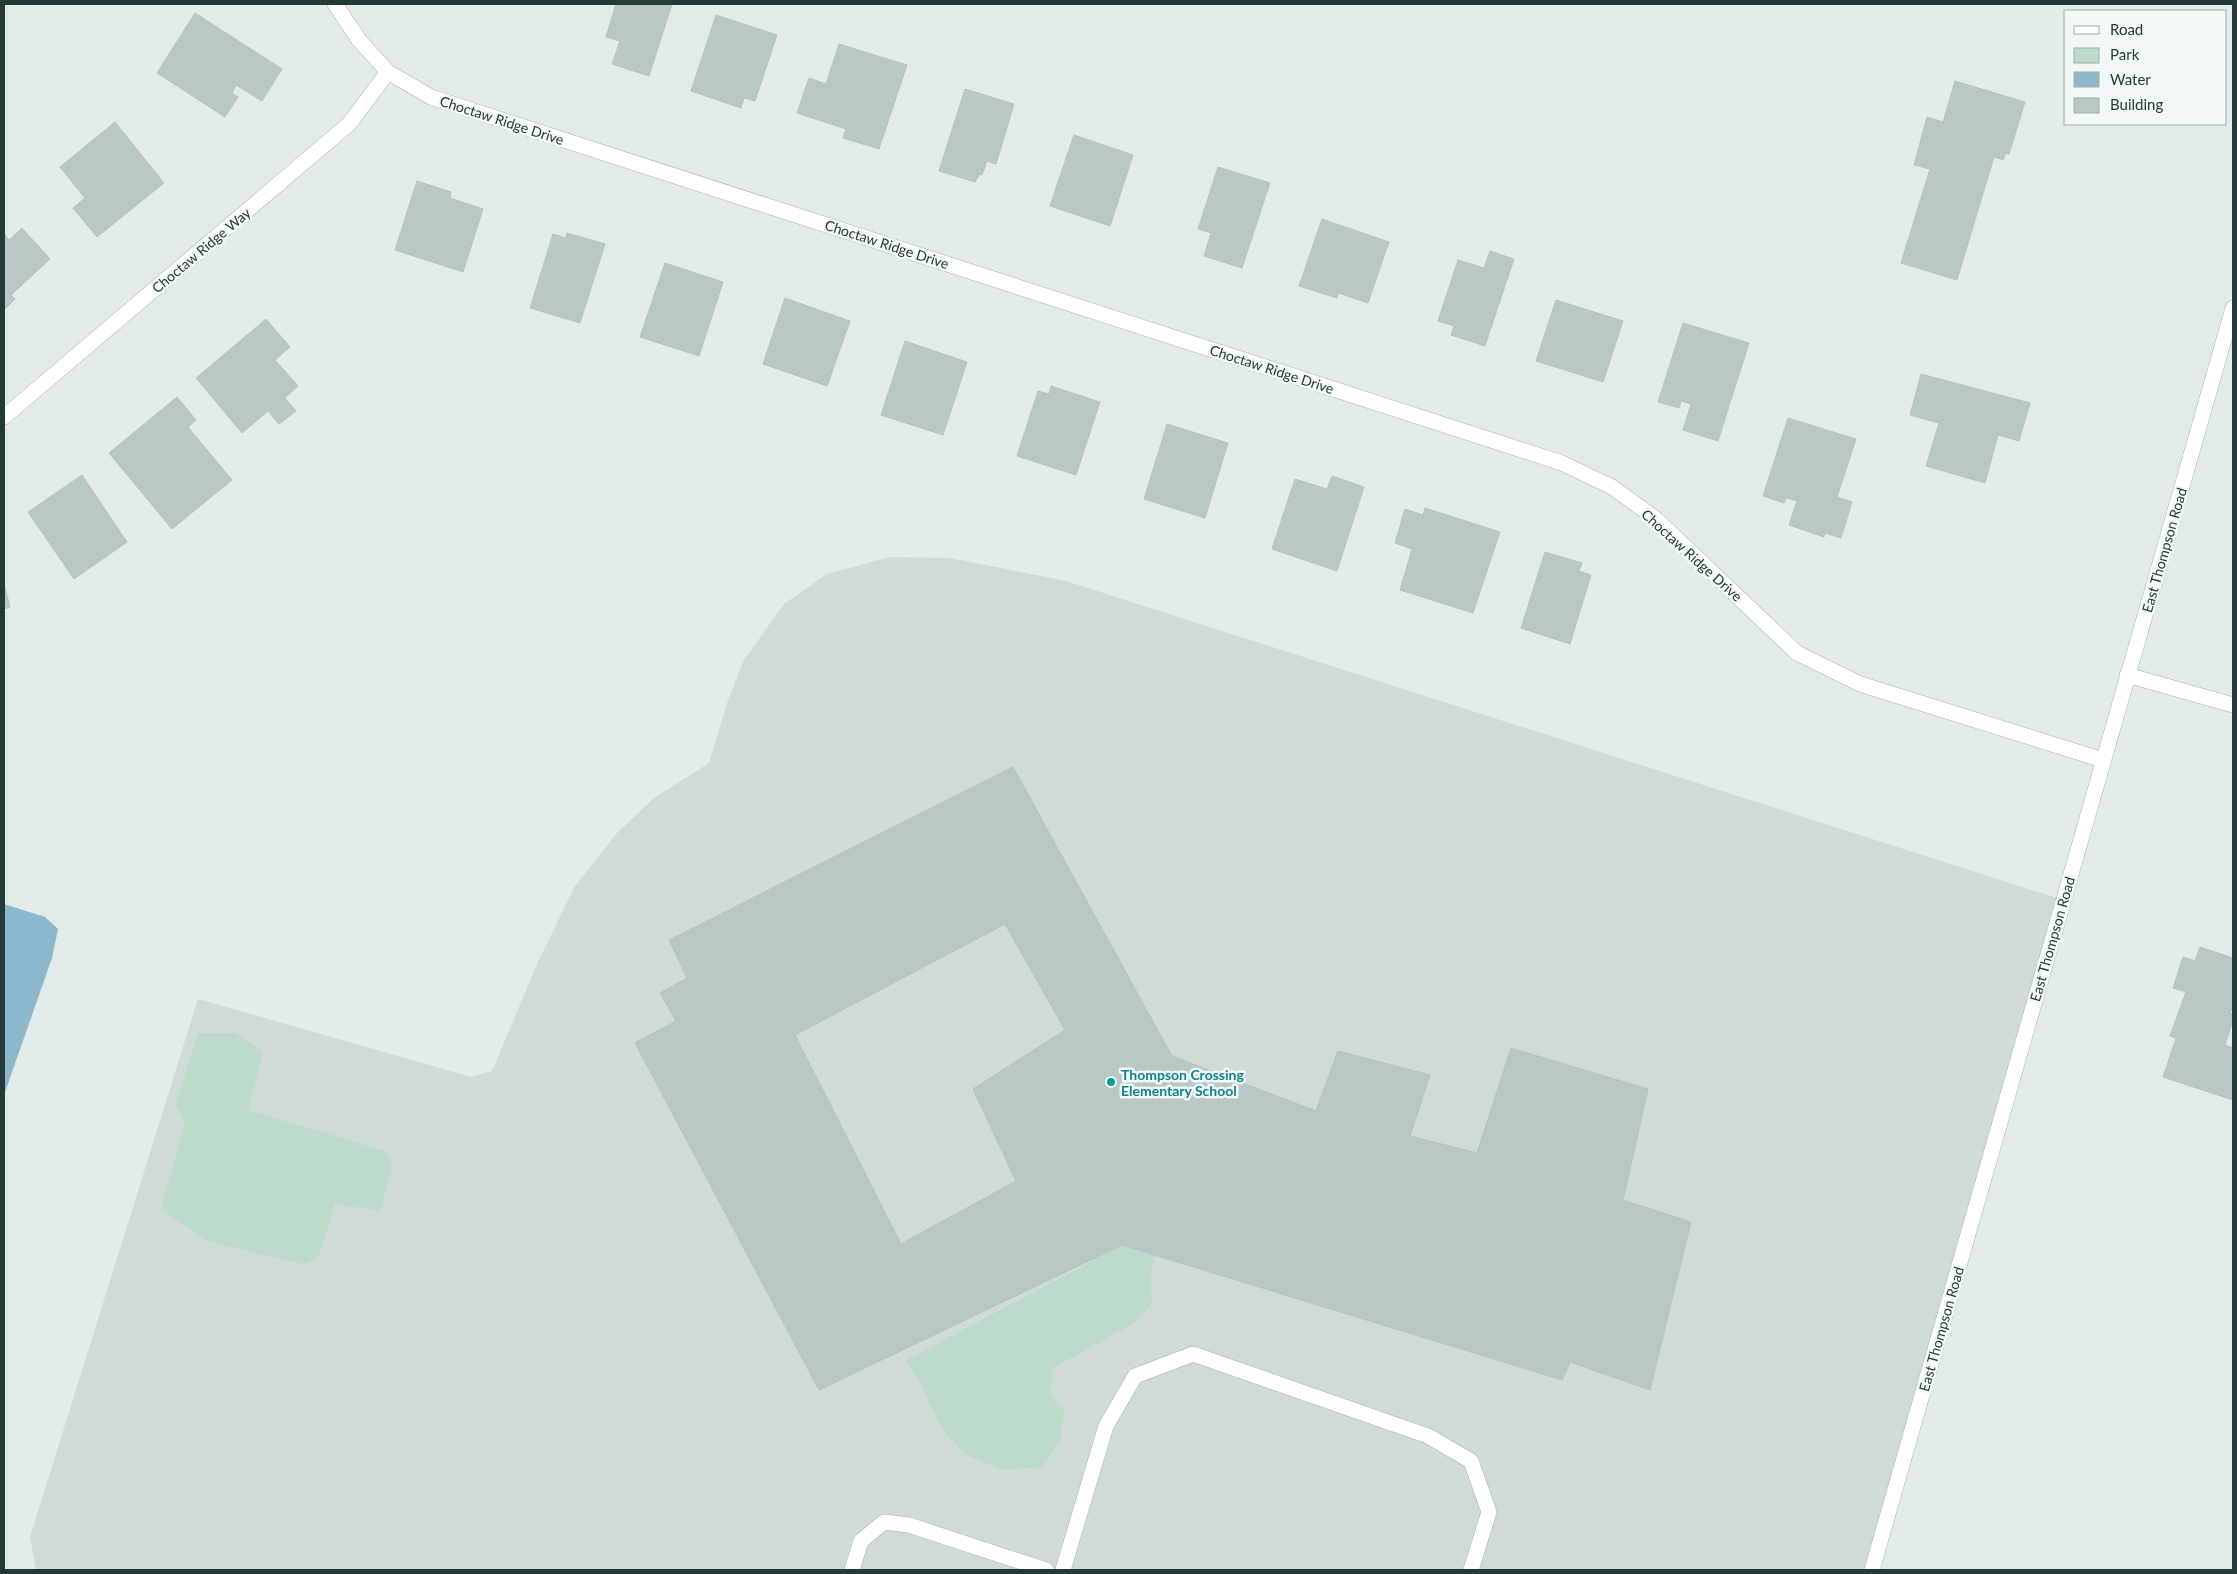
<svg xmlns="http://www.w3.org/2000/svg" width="2237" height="1574" font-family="Lato,sans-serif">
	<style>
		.built { fill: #d0dbd8 }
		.green { fill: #bcdbca }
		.water { fill: #8db7cc }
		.building { fill: #bac8c5; stroke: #b5c4c0; fill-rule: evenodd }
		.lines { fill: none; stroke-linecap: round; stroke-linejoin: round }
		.service-casing { stroke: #a5b2b0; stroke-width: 16 }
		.minor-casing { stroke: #a5b2b0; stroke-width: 16 }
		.secondary-casing { stroke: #a1b6b2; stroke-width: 16 }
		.service { stroke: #fff; stroke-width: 15 }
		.minor { stroke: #fff; stroke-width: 15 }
		.secondary { stroke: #fff; stroke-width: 15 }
		.culture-dot { fill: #0f9aa8; stroke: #f2f8f6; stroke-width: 2 }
		.labels { text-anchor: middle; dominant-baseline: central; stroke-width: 5; stroke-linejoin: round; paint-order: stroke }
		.street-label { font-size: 14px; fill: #233a38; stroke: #f2f8f6 }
		.culture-label { font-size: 14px; font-weight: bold; fill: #0d838f; stroke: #f2f8f6; text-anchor: start }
	</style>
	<rect width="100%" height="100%" fill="#e2ebe8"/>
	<path class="built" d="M890,557L950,558L1066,581L2063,900L1872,1570H36L30,1537L198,999L471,1077L492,1071L538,962L575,886L617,833L654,798L709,763L728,700L744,660L784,604L827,574Z"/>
	<path class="green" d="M198,1033H235L263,1052L248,1110L385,1151L392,1165L381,1211L335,1204L319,1257L303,1264L210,1242L161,1209L185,1124L176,1105Z
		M1122,1245L1155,1255L1150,1276L1152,1304L1134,1323L1053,1368L1050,1392L1064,1411L1060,1441L1041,1467L1004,1470L966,1455L942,1429L918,1379L905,1361Z"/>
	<path class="water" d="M4,904L45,917L58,929L52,958L4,1095Z"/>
	<path class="building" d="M616,4H672L649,76L612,64L620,41L606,37Z
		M195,13L282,69L262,101L236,85L232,93L238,97L225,117L157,73Z
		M716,15L777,35L755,101L744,98L741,108L691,91Z
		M839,44L907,65L879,149L843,138L846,129L797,113L809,78L826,84Z
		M1955,81L2025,102L2009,154L2006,153L2003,160L1994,157L1957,280L1901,263L1930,169L1914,165L1927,117L1943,122Z
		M965,89L1014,104L996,164L987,161L982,175L980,174L975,182L939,171Z
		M115,122L164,183L97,237L73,208L85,198L60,167Z
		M1074,135L1133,155L1110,226L1050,206Z
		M1218,167L1270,183L1242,268L1204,256L1211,233L1198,229Z
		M417,181L451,192L450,198L483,209L463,272L395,250Z
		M1322,219L1389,242L1368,303L1338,293L1337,298L1299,286Z
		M22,228L50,259L11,295L15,299L4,310V233L9,240Z
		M567,233L605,244L580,323L530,308L553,234L566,238Z
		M1490,251L1514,259L1485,346L1451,335L1454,326L1438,321L1458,260L1484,268Z
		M665,263L723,282L699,356L640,337Z
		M785,298L850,321L827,386L763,364Z
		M1556,300L1623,321L1603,382L1536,361Z
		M266,319L290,347L275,360L298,386L285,398L296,411L279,424L268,411L242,433L196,378Z
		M1683,323L1749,343L1718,441L1683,430L1691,404L1681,401L1679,408L1658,402Z
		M905,341L967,362L943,435L881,415Z
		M1921,374L2030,403L2019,441L1998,435L1985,483L1926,466L1939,423L1910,415Z
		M1051,386L1100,402L1076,475L1017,456L1038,391L1049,394Z
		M177,397L196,420L188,427L232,480L172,529L109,453Z
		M1788,418L1856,439L1837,497L1852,502L1841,538L1825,533L1824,537L1789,525L1797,501L1786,498L1784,503L1763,496Z
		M1167,424L1228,443L1205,518L1144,499Z
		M82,475L127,542L74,579L28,512Z
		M1332,476L1364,487L1337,571L1272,549L1295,479L1327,489Z
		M1425,508L1500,532L1473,613L1400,590L1412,549L1395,543L1405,509L1423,515Z
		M1545,552L1582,563L1579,571L1591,575L1570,644L1521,628Z
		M4,584L10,607L4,609Z
		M1013,767L1172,1056L1316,1111L1338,1051L1430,1075L1410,1136L1477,1153L1511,1048L1648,1089L1623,1200L1691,1222L1650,1390L1570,1362L1562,1380L1122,1245L819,1390L635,1043L676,1021L660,993L687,978L669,940ZM1005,924L1065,1030L973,1089L1016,1181L901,1244L795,1035Z
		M2200,947L2233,958V1011L2231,1010L2230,1013L2233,1014V1020L2225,1045L2233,1048V1100L2163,1077L2176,1038L2170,1036L2186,992L2173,988L2183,957L2195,961Z"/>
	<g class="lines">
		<defs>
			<path id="service" d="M2127,675L2233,705
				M852,1570L861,1541L884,1522L909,1525L1046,1570
				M1063,1570L1106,1426L1135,1376L1193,1354L1428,1436L1471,1461L1489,1512L1471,1570"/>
			<path id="minor" d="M335,4L359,40L388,72L431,97L1562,463L1612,487L1656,519L1797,653L1860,684L2103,760
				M4,417L349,124L388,72"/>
			<path id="secondary" d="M1872,1570L2233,308"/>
		</defs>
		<use href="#service" class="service-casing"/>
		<use href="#minor" class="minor-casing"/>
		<use href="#secondary" class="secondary-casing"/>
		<use href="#service" class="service"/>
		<use href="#minor" class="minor"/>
		<use href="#secondary" class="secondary"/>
	</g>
	<circle class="culture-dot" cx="1111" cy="1082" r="5"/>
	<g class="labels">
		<g class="street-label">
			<text transform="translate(502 120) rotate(18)">Choctaw Ridge Drive</text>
			<text transform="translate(887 244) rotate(18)">Choctaw Ridge Drive</text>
			<text transform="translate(201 250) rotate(-40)">Choctaw Ridge Way</text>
			<text transform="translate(1272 369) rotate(18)">Choctaw Ridge Drive</text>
			<text transform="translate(2164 550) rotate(-74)">East Thompson Road</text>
			<text transform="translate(1692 555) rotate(42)">Choctaw Ridge Drive</text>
			<text transform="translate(2052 939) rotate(-74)">East Thompson Road</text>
			<text transform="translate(1941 1329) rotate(-74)">East Thompson Road</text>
		</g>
		<g class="culture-label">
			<text x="1121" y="1074">Thompson Crossing<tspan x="1121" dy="16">Elementary School</tspan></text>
		</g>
	</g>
	<rect width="2237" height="1574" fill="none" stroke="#233a38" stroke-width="10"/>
	<rect x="2064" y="10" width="162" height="115" fill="#f2f8f6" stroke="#9facaa"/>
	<rect x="2074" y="26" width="25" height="8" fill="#ffffff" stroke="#9facaa"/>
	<text x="2110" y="35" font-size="15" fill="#233a38">Road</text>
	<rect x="2074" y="48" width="25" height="15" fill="#bcdbca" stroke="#9facaa"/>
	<text x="2110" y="60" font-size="15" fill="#233a38">Park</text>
	<rect x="2074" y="72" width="25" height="15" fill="#8db7cc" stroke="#9facaa"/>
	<text x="2110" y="85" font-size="15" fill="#233a38">Water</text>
	<rect x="2074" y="98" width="25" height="15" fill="#bac8c5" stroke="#9facaa"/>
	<text x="2110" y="110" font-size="15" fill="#233a38">Building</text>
</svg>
